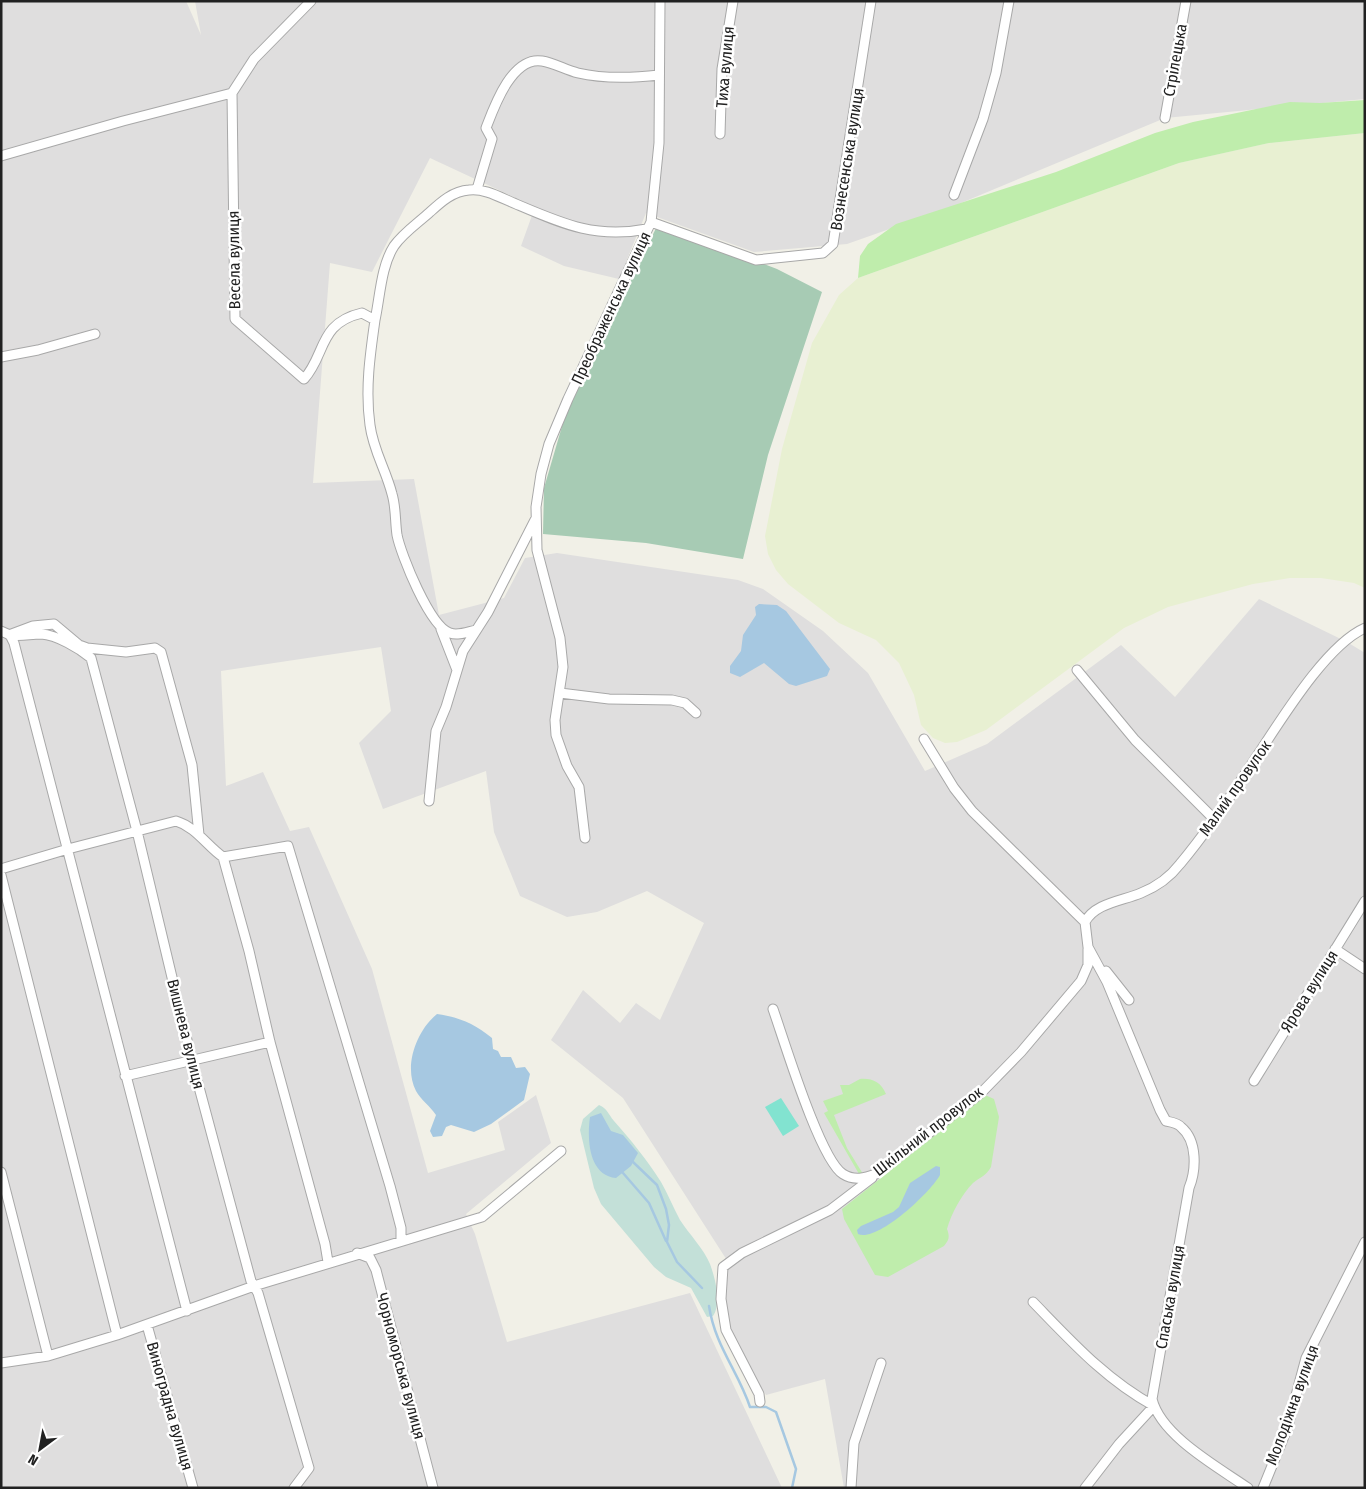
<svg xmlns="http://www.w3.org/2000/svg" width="1366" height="1489" font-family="'Fira Sans Condensed',sans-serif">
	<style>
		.residential { fill: #dfdede }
		.farmland { fill: #e8f0d2 }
		.grass { fill: #bfedac }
		.wetland { fill: #c3e0d8 }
		.cemetery { fill: #a7cbb4 }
		.pitch { fill: #82e3d0 }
		.water { fill: #a6c8e1 }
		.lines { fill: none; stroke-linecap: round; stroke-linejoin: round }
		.stream { stroke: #a6c8e1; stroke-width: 2.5 }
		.minor-casing { stroke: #a8a8a8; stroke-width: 11 }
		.minor { stroke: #fff; stroke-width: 9 }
		.labels { text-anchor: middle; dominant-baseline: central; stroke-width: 5; stroke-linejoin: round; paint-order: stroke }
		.street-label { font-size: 16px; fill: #212121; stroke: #fff }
	</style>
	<rect width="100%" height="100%" fill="#f1f0e7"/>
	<path class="residential" d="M1,1H186L201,35L195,1H1365V99L1165,118L949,208L847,244L754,252L646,213L619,279L564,266L521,246L535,207L430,158L372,272L330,263L313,483L414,479L439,615L504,598L525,558L557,553L738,580L763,589L823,631L868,673L925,771L987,744L1121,645L1175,697L1259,599L1347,642L1365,653V1488H844L825,1379L766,1395L726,1330L721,1280L730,1265L623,1098L551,1040L583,990L620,1023L636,1003L660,1020L704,923L647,891L597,912L567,917L520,896L494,832L486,771L383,809L359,743L391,711L381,647L221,671L226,786L263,772L290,831L309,827L372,969L428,1173L505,1150L498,1122L536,1095L551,1143L466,1214L475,1234L507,1342L690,1293L782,1488H1Z"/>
	<path class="farmland" d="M1365,133V588L1354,583L1321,578H1290L1253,584L1168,607L1124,628L986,730L957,742L945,743L933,738L921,725L914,695L899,663L876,640L839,623L788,584L776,570L768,554L765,536L782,449L812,343L839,295L858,278L1179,163L1269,143Z"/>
	<path class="grass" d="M1365,100V133L1269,143L1179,163L858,278L860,256L868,244L896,224L1056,172L1155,133L1193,122L1290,102L1320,103Z
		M860,1079C872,1078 881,1082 886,1094L834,1115L847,1148L863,1174H859L824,1113L828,1111L823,1101L843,1094L840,1085H849Z
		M985,1095L994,1099L999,1117L991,1167C986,1176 980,1177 973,1183C962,1194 951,1214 947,1229C950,1237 949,1240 944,1246L888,1277L875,1275L844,1219L842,1209Z"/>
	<path class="wetland" d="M599,1105C608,1109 608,1114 614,1121C631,1140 647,1160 661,1182C668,1194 673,1207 680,1220C689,1234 704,1249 710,1264C715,1278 722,1303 713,1316L707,1317L691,1288L666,1277L654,1267L601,1204L594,1188L580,1130L583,1119Z"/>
	<path class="cemetery" d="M658,224L777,269L822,292L768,455L743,559L646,543L543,534L544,488L565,416Z"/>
	<path class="pitch" d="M781,1098L799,1126L783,1136L765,1107Z"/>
	<path class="water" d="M759,604L777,605L786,611L830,669L827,676L796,686L789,684L764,663L740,677L730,673V666L741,651L743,635L756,615L755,607Z
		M437,1014C459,1017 475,1024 492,1038L493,1049L498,1051L501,1057H511L516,1068L525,1067L530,1074L524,1100L491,1124L474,1132L451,1125L446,1127L442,1136L433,1137L430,1131L436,1115C430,1106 421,1100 416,1091C403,1066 417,1030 437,1014Z
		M601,1113L611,1131L623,1135L638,1153L631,1166L616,1178C588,1175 587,1138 590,1117Z
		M936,1166L940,1167V1175C931,1192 877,1243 858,1234L857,1230L861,1226L893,1212L899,1207L910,1183Z"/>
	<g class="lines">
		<path class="stream" d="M633,1162L657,1185L666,1209L669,1225L667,1242L677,1262L702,1288
			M623,1173L649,1203L666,1241
			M709,1306C715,1346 738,1371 750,1407H766L776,1412L796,1469L792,1488"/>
		<defs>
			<path id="minor" d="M311,1L254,59L232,93L235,319L304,379C326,355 318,323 362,313L375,320C370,355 365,390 370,425C373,450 386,470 392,494C396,507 395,521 397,535C401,555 430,627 450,633C458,636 467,632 476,630
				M1165,118L1186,1
				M720,134L722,69L733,1
				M1,156L123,121L232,93
				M477,189L492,139L486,128C494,107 512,56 542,61C554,63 566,70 578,73C604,79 633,78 659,75
				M954,195L983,119L996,73L1009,1
				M651,222L756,260L823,253L833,244L871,1
				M375,320C380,297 381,266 394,246C403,233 418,223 430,212C441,202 453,191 469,190C485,188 501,198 516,204C563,224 596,239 647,229
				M1,357L38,350L95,334
				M441,629L457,670
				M1,631L10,635L14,643L187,1311
				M9,635L33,626L54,624L79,645L87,648L126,652L155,648L161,652L192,765L199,835
				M10,635C21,637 30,634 41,634C57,635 79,648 91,658L137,831L192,1061L251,1281L258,1293L309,1468L294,1488
				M1077,670L1135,740L1215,820
				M560,693L609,699L672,700L685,703L696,713
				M924,739L954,788L972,811L1085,922L1088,947L1107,982L1160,1110L1166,1121C1171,1122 1178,1123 1181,1127C1198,1141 1196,1171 1189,1188L1152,1399C1161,1436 1218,1467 1248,1488
				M429,801L436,731L446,707L463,651L488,612L535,520
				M585,838L579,787L567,766L556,735L555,720L563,667L560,638L537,550L536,507L541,474L549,444L568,399L651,222L659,143L660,1
				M223,857L249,951L270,1042L325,1244L328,1262
				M1,869L68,849L176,821C196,827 207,846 223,857L288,846L390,1186L401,1228V1240
				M1,875L117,1335
				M1085,922C1095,903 1122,901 1141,893C1156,887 1170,877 1180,864C1206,833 1229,799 1251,765C1277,727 1324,646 1365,628
				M1335,949L1365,969
				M1106,971L1129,1000
				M773,1009C784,1040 820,1160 843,1174C854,1181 865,1178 876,1174L981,1093L1021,1052L1081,981L1088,965V949
				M125,1076L270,1042
				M1254,1081L1365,901
				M1,1172L48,1356
				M357,1253L370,1258L376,1270L433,1488
				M1033,1302C1071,1341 1106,1380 1154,1406L1119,1444L1085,1488
				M147,1325L193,1488
				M1,1363L48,1356L117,1335L254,1286L482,1217L561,1151
				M760,1402L759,1394L726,1330L721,1299L723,1267L742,1253L830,1210L872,1178
				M851,1488L854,1443L881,1363
				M1263,1488L1287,1429L1306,1358L1365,1242"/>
		</defs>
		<use href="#minor" class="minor-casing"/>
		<use href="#minor" class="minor"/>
	</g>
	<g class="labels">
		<g class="street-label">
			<text transform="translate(1175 60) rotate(-80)">Стрілецька</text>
			<text transform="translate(725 67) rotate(-85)">Тиха вулиця</text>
			<text transform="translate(847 159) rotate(-81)">Вознесенська вулиця</text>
			<text transform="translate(234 260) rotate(-91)">Весела вулиця</text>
			<text transform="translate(611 308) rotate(-65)">Преображенська вулиця</text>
			<text transform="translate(1235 788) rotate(-55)">Малий провулок</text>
			<text transform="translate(1309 991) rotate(-58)">Ярова вулиця</text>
			<text transform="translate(186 1034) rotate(76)">Вишнева вулиця</text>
			<text transform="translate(928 1131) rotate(-38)">Шкільний провулок</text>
			<text transform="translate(1170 1297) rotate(-80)">Спаська вулиця</text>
			<text transform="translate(401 1366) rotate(75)">Чорноморська вулиця</text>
			<text transform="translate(1292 1405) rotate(-70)">Молодіжна вулиця</text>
			<text transform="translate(170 1406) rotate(74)">Виноградна вулиця</text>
		</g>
	</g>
	<rect width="1366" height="1489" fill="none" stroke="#212121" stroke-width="5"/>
	<g transform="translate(40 1449) rotate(212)" stroke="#ffffff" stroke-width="4" paint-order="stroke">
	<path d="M0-4L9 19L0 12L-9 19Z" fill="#212121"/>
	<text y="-8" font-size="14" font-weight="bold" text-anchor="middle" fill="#212121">N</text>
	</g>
</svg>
